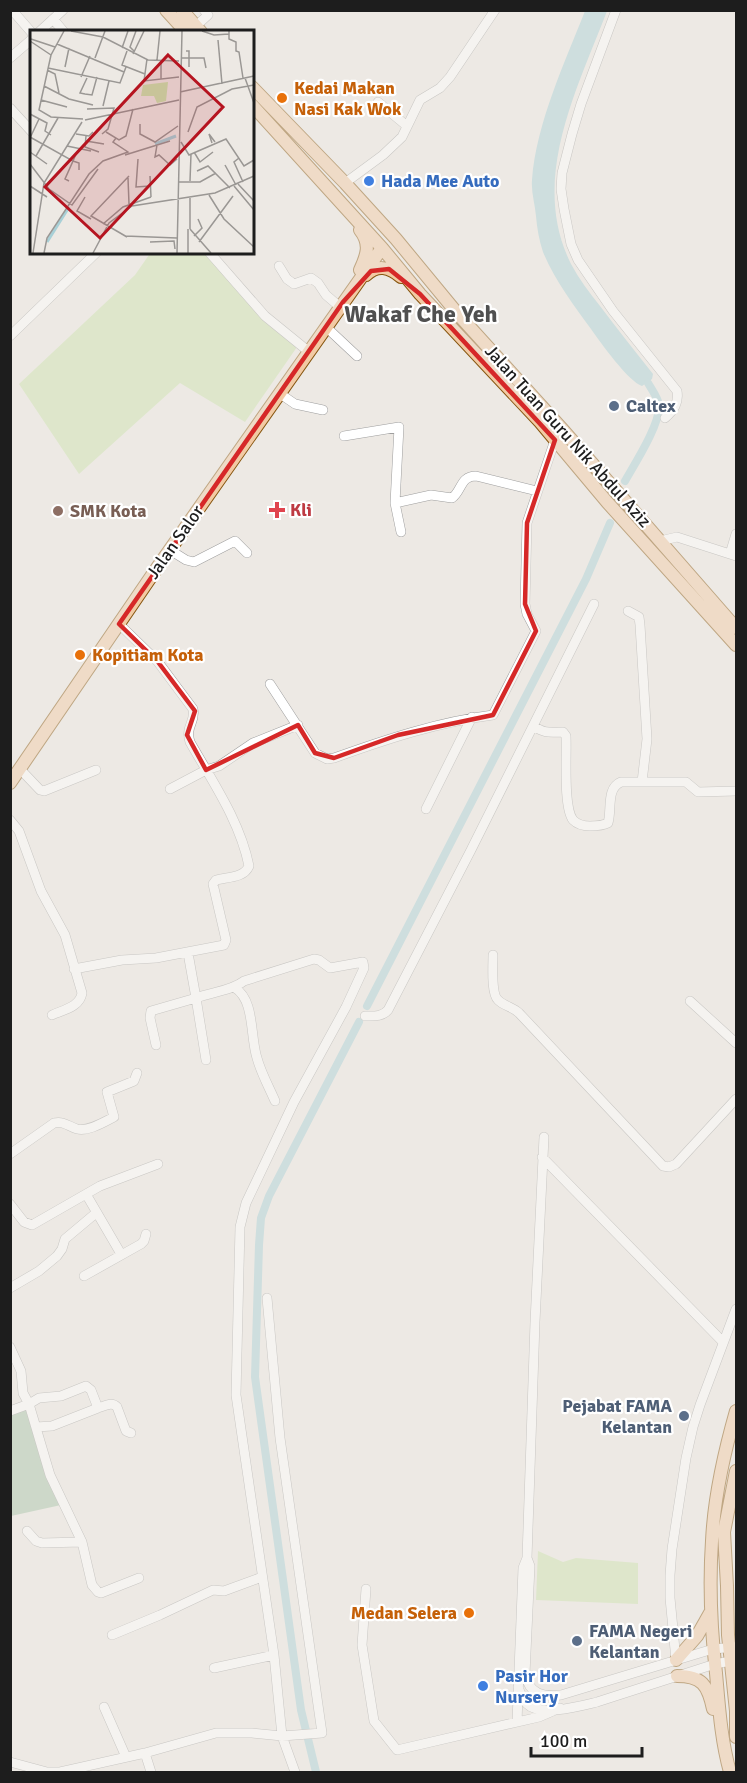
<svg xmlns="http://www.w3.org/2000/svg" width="747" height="1783" font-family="Signika,sans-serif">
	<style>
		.grass { fill: #cce3ae }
		.cemetery { fill: #a7c4a9 }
		.water { fill: #a8d0d7 }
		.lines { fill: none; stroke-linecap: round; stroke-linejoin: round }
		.canal { stroke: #a8d0d7; stroke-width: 8 }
		.minor-casing { stroke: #9e9e9e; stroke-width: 10 }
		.major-casing { stroke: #87560f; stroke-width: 14 }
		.minor { stroke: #fff; stroke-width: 9 }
		.major { stroke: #f2caa4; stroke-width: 12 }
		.marked { fill: none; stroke: #d62828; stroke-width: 4.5; stroke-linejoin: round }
		.food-dot { fill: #e8710a; stroke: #fff; stroke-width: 2 }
		.shop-dot { fill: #3f7fe0; stroke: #fff; stroke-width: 2 }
		.service-dot { fill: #5c6f8a; stroke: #fff; stroke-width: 2 }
		.health-dot { fill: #e0444e; stroke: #fff; stroke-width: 2 }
		.education-dot { fill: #8d6e63; stroke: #fff; stroke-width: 2 }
		.labels { text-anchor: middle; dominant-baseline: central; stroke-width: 4.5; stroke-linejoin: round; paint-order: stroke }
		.food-label { font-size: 18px; font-weight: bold; fill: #c56008; stroke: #fff; text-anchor: start }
		.shop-label { font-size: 18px; font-weight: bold; fill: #366cbe; stroke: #fff; text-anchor: start }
		.service-label { font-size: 18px; font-weight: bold; fill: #4e5e75; stroke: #fff; text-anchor: start }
		.street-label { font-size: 18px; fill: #1d1d1d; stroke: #fff }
		.health-label { font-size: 18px; font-weight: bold; fill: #be3a42; stroke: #fff; text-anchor: start }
		.education-label { font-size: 18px; font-weight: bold; fill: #785e54; stroke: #fff; text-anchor: start }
		.district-label { font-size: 24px; font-weight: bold; fill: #505050; stroke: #fff }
		.inset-river { fill: none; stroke: #a8d0d7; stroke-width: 3 }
		.inset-road { fill: none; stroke: #9a9794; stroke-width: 1.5 }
		.view { fill: #b61420; fill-opacity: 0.15; stroke: #b61420; stroke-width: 3 }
		.inset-edge { fill: none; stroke: #1d1d1d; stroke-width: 3 }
	</style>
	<rect width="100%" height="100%" fill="#ede9e4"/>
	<path class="grass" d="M151,252H206C235,286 261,320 297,347L245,422L180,383L79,474L19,384L135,275Z
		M538,1551L563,1562L576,1558L638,1563V1604L536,1600Z"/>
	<path class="cemetery" d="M22,1409L26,1410L30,1418L61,1505L11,1516V1413Z"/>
	<path class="water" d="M585,11H607C577,90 529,180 571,264C579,279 589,292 600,306C617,329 635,351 653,374L652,379L642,386C629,382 600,342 591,329C573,304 555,281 543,252C539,240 537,228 536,216C535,204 531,192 532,180C536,124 565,62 585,11Z"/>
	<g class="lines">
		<path class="canal" d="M625,481C634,465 661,423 659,405C658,398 652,390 648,383
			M367,1006L586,579L610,523
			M316,1772L301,1710L255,1377L259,1245L261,1218L269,1196L359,1022"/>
		<defs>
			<path id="minor" d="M12,10L32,33
				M616,10L581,104L572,134L562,173L561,189L564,209L571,244L578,260L613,311L677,391C679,403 674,410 665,418
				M53,19L64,32
				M196,26L208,15L204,10
				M39,32L63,10
				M10,58L32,39
				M378,102L407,126
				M10,108L32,132
				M345,183L383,155L402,137L420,100L440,88L450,77L495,10
				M209,252L265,316L308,351
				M279,266L287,279L294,284L311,278L318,283L326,295L340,307
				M326,327L357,356
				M10,336L97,252
				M279,393L295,404L323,410
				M344,436L399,427L395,503L401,532
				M395,503L431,495L452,498C462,491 460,476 476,476L537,491
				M660,541L677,537L736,556
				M170,550L186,560L194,562L235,541L247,553
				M730,554L736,534
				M628,611L639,617L640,625L647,739L642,782
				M270,684L315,753L327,759L334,758C387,739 438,722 493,715L536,631L527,614L525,604L527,523L555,440
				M533,726C546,734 549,732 563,732L566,736C567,754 563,807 573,820C578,825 584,826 590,826C597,826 602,826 608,823C612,810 606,788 621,782H686L698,792L736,791
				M20,769L40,790L44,791L96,770
				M170,789L206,770L219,766L253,743L298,725
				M426,809L472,717
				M10,820L19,831L41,891L65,935L82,993C80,1007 63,1010 52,1015
				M188,953L196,998C212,992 231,991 244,981L314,959L319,960L330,968L363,962L364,968L346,1007L294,1102L246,1203L240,1227L236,1395L274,1655L282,1736L295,1772
				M493,955C493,965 491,994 498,1000C504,1006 513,1007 519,1013L663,1166L669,1167L676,1164L736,1099
				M74,969L122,960L156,958L224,945L226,940L213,884L216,880C228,877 244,878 249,866C240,821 212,781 190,742C185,726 196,722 193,709L158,662L119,624
				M235,988C255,1000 250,1037 257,1058C261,1073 269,1087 275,1101
				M690,1001L736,1043
				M365,1016C374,1016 382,1017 388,1010L471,850L594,604
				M156,1045L150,1018L151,1011L196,998L206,1060
				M544,1137L535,1322L527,1558L530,1566L525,1674C529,1694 543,1697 561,1695L713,1649L736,1647
				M10,1154L54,1123C64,1121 68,1126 77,1129C88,1132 104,1122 114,1117L107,1092L134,1081L137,1073
				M542,1157L723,1342
				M86,1194L121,1254
				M10,1204L24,1222L32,1225L100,1186L158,1164
				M84,1276L141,1244L144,1241L146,1234
				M10,1288L39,1271L57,1256L62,1249L65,1239L96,1213
				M10,1347L21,1371L23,1393L29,1404L39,1398L61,1396L86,1386L91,1390L98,1408C105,1406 112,1401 117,1407L126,1431L131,1433
				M10,1411L29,1404L50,1475L82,1542L92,1585L98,1592L101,1593L139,1578
				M36,1427L52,1426L98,1408
				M27,1531L36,1541L42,1543L82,1542
				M366,1589L362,1645L374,1721L397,1750L539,1717L560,1708
				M112,1635L160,1615L213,1590L224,1591L262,1577
				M676,1660L670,1598V1575L672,1549L686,1458L693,1427L700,1405L736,1309
				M214,1668L274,1655
				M518,1687C520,1692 522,1699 527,1704C540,1717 580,1706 597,1702L715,1664L736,1660
				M104,1707L126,1757
				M517,1722L523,1568L527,1558
				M145,1753L151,1772
				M10,1762L47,1772H60L145,1753L216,1733H252L282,1736L322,1733L280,1438L267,1298"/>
			<path id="major" d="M166,10L186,32
				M182,10L201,32
				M252,87L345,183L396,239L457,313L563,430L736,628
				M252,105L382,248L420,294L540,422L607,502L736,645
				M360,270C367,255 371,244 360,230
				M366,275C378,264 389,267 401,277
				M10,783L157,568L382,248
				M736,1471L724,1532L727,1586L728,1635L736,1711V1737
				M676,1660L697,1636L710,1613
				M677,1676C702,1676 708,1685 713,1709
				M730,1772C721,1740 719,1707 716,1673C711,1629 709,1585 712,1541C714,1498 724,1453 736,1411"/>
		</defs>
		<use href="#minor" class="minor-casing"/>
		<use href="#major" class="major-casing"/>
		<use href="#minor" class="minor"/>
		<use href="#major" class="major"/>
	</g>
	<path d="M0 0H747V1783H0ZM389,269L420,294L555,440L527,523L525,604L536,631L493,715L398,735L334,758L315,753L298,725L206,770L187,735L195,711L158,662L119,624L343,302L371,271Z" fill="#ede9e4" fill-opacity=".55" fill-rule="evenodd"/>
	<path class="marked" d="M389,269L420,294L555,440L527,523L525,604L536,631L493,715L398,735L334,758L315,753L298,725L206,770L187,735L195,711L158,662L119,624L343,302L371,271Z"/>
	<g class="food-dot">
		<circle cx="282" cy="98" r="6"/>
		<circle cx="80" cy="655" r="6"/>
		<circle cx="469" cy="1613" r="6"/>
	</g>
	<g class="shop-dot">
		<circle cx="369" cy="181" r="6"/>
		<circle cx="483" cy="1686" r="6"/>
	</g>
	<g class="service-dot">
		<circle cx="614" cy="406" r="6"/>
		<circle cx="684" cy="1416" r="6"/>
		<circle cx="577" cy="1641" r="6"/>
	</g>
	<path class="health-dot" d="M274 501h6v6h6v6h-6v6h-6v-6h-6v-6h6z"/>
	<circle class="education-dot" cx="58" cy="511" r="6"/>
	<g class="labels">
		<g class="food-label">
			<text x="294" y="88">Kedai Makan<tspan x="294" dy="21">Nasi Kak Wok</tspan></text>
			<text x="92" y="655">Kopitiam Kota</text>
			<text x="457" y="1613" text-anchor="end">Medan Selera</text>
		</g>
		<g class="shop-label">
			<text x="381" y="181">Hada Mee Auto</text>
			<text x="495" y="1676">Pasir Hor<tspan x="495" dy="21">Nursery</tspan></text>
		</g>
		<g class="service-label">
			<text x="626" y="406">Caltex</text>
			<text x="672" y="1406" text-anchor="end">Pejabat FAMA<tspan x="672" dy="21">Kelantan</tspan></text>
			<text x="589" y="1631">FAMA Negeri<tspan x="589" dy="21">Kelantan</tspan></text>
		</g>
		<g class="street-label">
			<text transform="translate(568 436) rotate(48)">Jalan Tuan Guru Nik Abdul Aziz</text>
			<text transform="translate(175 542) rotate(-55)">Jalan Salor</text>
		</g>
		<g class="health-label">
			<text x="290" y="510">Kli</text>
		</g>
		<g class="education-label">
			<text x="70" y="511">SMK Kota</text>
		</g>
		<g class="district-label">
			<text x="421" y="314">Wakaf Che Yeh</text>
		</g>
	</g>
	<g transform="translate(30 30)">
		<rect width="224" height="224" fill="#ede9e4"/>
		<path d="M138,52L136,71L127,73L124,66H111L113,55Z" fill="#cce3ae"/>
		<path class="inset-river" d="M125,114L146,106M17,212L39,177"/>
		<path class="inset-road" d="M34,1L21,25L9,80L21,87L53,89M41,1L73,7L118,30L149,31M172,1L184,5L199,4M199,1V9L206,12V21L209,22L213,48M1,9L25,17M188,10L192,54M0,11L21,25M27,14L94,42M92,18L98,1M97,21L92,35L115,44M104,21L100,17L106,1M156,21H159V37M103,24L114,1M65,28L75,1M151,28H174L176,38M117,29L114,51L149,47M127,30L130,1M131,30V50M35,37L39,18M18,38L90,53L96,37M17,40L25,44L29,63M51,47L60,26M215,48L224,73M14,56L39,69L63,75M150,62L224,46M55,64L62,65L67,47M55,64L50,63L57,48M11,70L37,77M73,76L79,51M57,79L84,78L78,99L72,104M0,84L17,93L15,101L21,105M55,90L149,70M110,94V104L125,112L148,96M76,102L89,110L96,106L103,79M158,102L167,77L202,59L224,55M46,104L59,106L63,102M56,106L55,117L69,122M0,107L43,131L35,149L39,151M0,108L9,89M56,111L74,114M151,112L159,125L196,109L214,136L224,130M182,113L179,104L185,112M127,115L125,127L129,125L140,135L147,129M37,116L61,121M0,122L17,134M164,122L170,132L183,122M46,124L43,131L49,133V140M95,125L140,111M6,126L28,88M209,128L204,132L213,152M108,129L106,157L120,156M0,134L19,159L42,175L68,139M195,135L206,155M167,141L178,136L200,158M120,146L121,167M98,148L99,174M160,151L161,124M148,152H170L186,143M208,154L224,171M0,156L17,167M204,156L224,180M179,165L194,189L224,217M55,167L47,181L61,189M73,194L93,177L121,167M160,199L181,223M160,199V168M95,206L147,208M164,206L172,198L168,189M97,207L61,186L99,146M120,212L144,211L145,219M169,212L203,166M3,223L14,153L52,92M14,223L17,208L59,144L73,131L98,122L83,112L86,108M63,223L79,193L102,176L185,163L224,146M147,223L152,1M158,223V199"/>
		<path class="view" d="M138,25L193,77L70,208L15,157Z"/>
		<rect width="224" height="224" class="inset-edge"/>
	</g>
	<rect width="747" height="1783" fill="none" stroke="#1d1d1d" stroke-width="24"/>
	<path d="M531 1747v9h111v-9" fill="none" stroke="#1d1d1d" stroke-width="3"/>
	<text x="540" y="1747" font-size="18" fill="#1d1d1d" stroke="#ffffff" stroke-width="4.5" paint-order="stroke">100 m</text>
</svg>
